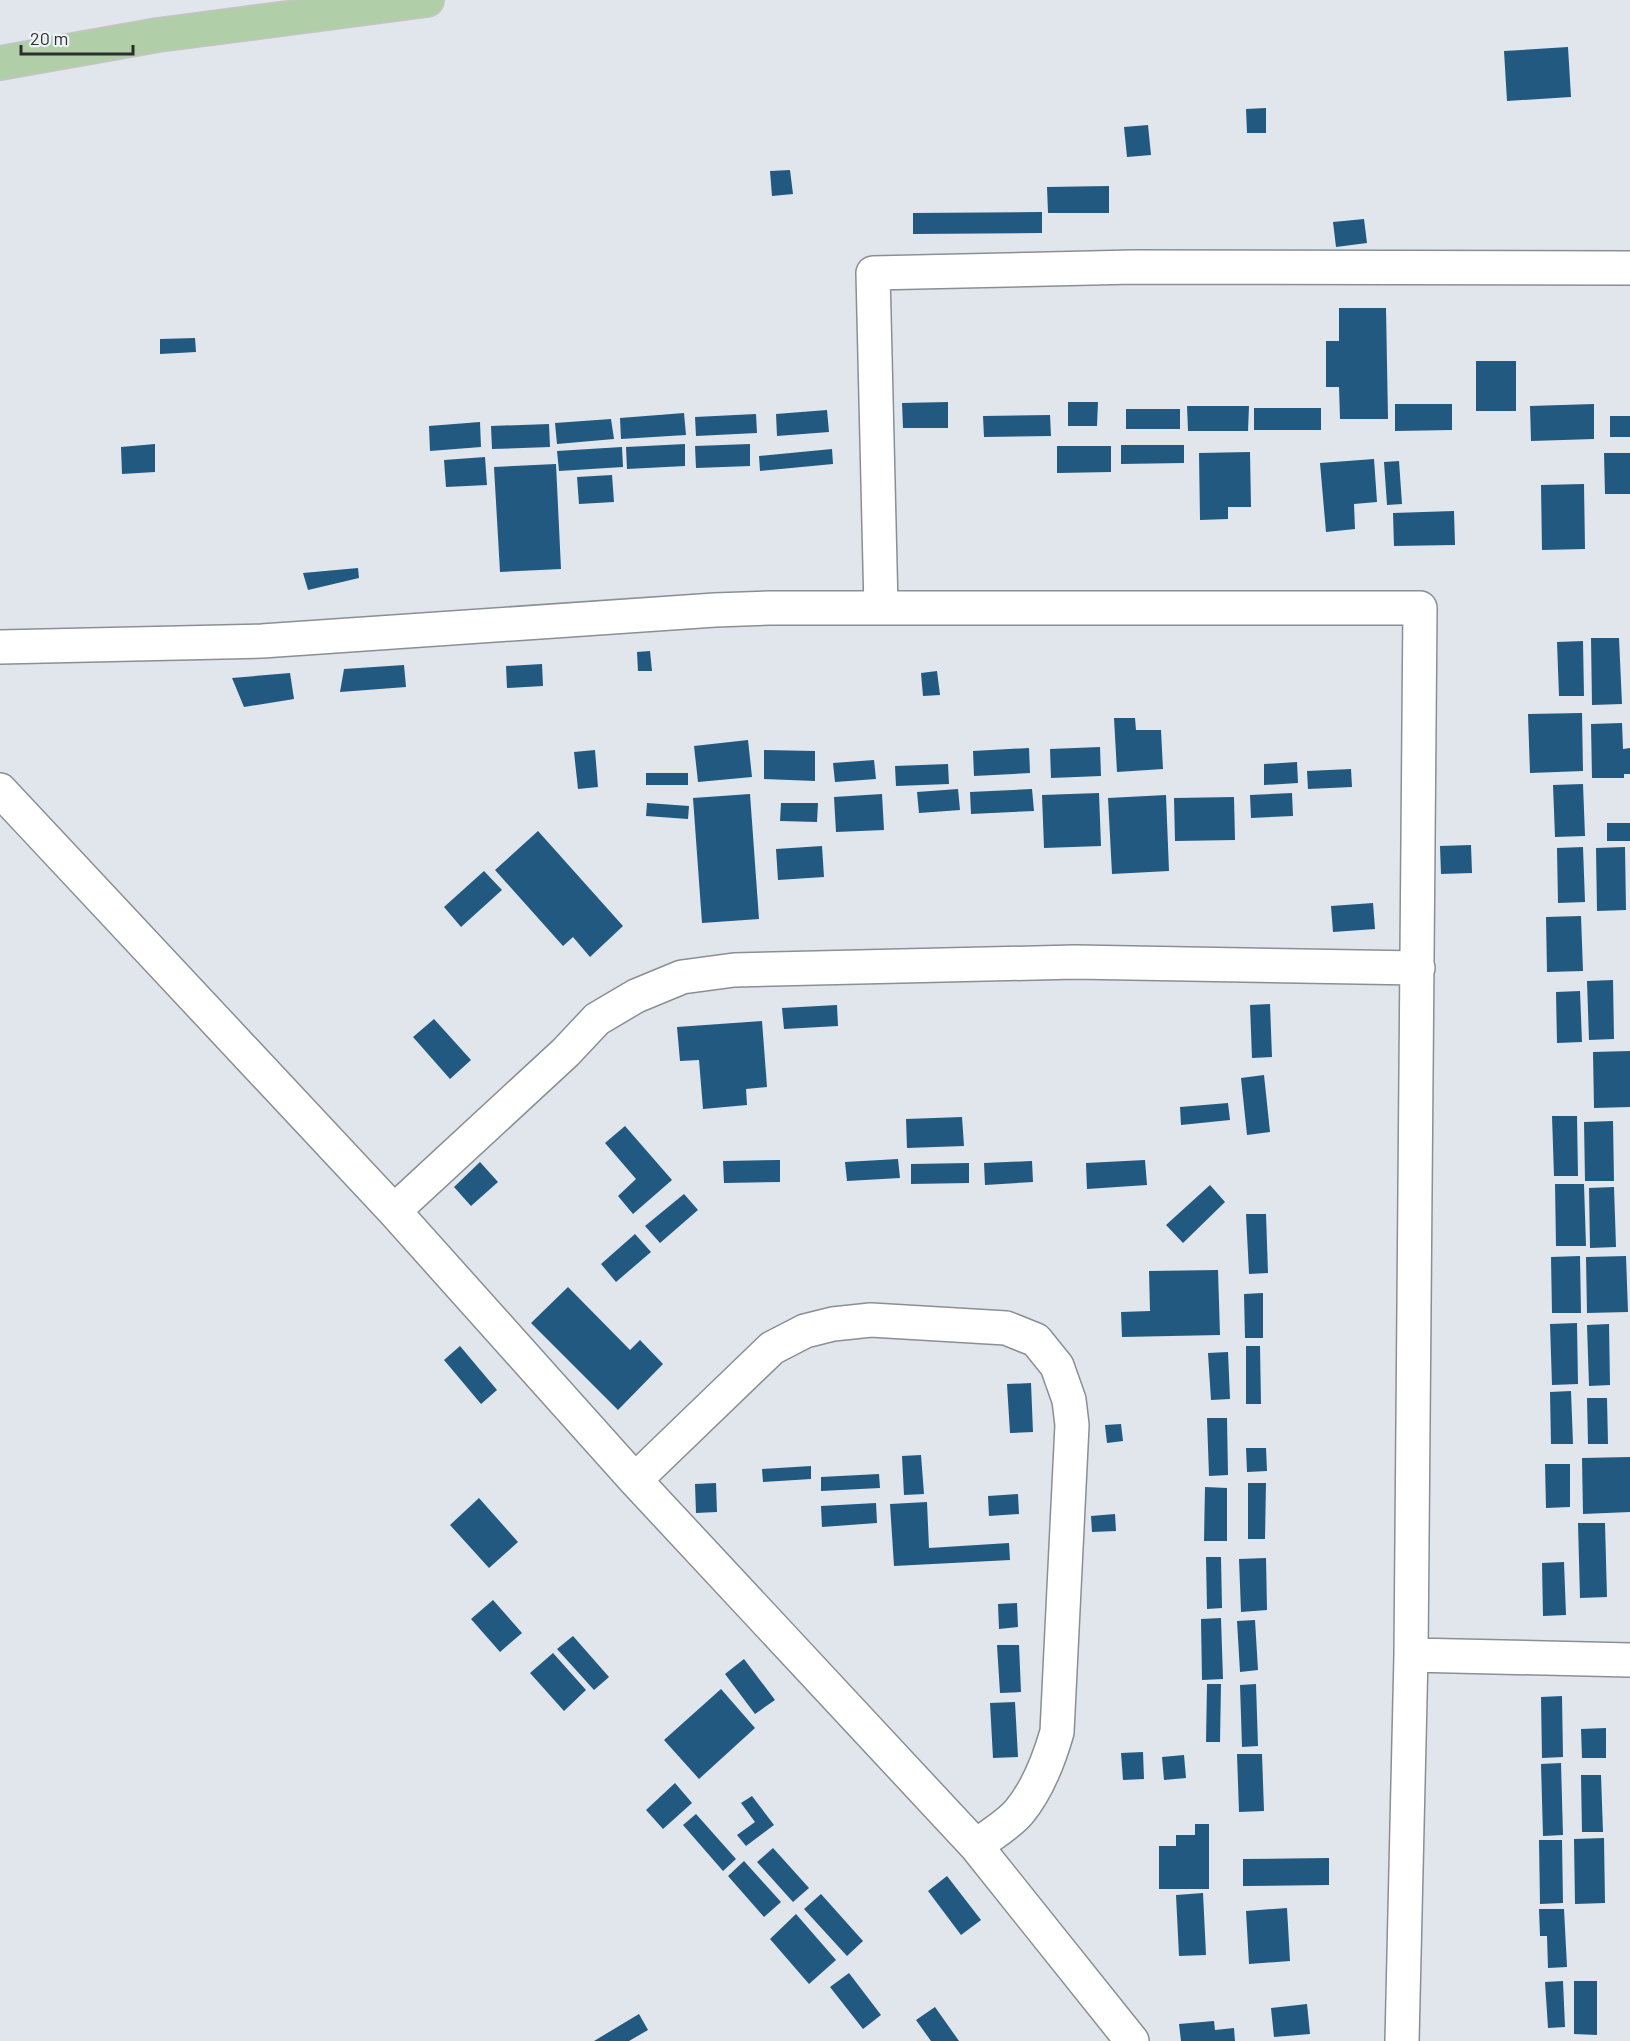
<svg xmlns="http://www.w3.org/2000/svg" width="1630" height="2041" font-family="Barlow,sans-serif">
	<style>
		.building { fill: #225981 }
		.lines { fill: none; stroke-linecap: round; stroke-linejoin: round }
		.minor-casing { stroke: #8a8f94; stroke-width: 36 }
		.primary-casing { stroke: #c4c4c5; stroke-width: 36 }
		.minor { stroke: #fff; stroke-width: 33 }
		.primary { stroke: #b0cea7; stroke-width: 33 }
	</style>
	<rect width="100%" height="100%" fill="#e0e6eb"/>
	<path class="building" d="M1568,47L1571,97L1507,101L1504,51Z
		M1266,108V133H1247L1246,109Z
		M1148,125L1151,155L1127,157L1124,127Z
		M790,170L793,194L772,196L770,171Z
		M1109,186V213H1048L1047,187Z
		M1042,212V233L913,234V213Z
		M1364,219L1367,243L1336,247L1333,222Z
		M1339,308H1386L1388,419H1340L1339,387H1326V341H1339Z
		M195,338L196,352L160,354V339Z
		M1476,361H1516V411H1476Z
		M948,402V428H903L902,403Z
		M1068,402H1098L1097,426H1068Z
		M1395,404H1452V430L1395,431Z
		M1594,404V439L1531,441L1530,406Z
		M1187,406H1249L1248,431H1188Z
		M1254,408H1321V430H1254Z
		M1126,409H1180V429H1126Z
		M827,410L829,432L777,436L776,414Z
		M684,413L686,435L621,439L620,418Z
		M756,414L757,433L696,436L695,417Z
		M1050,415L1051,436L984,437L983,416Z
		M1610,416H1630V437H1610Z
		M611,419L614,439L557,444L555,423Z
		M480,422L481,447L430,451L429,426Z
		M549,424L550,447L492,449L491,426Z
		M155,444V472L122,474L121,447Z
		M685,444V466L627,469L626,447Z
		M750,444V466L696,468L695,446Z
		M1121,445H1184V463L1121,464Z
		M1057,446H1111V472L1057,473Z
		M622,447L623,467L559,471L557,451Z
		M832,449L833,464L760,471L759,456Z
		M1250,452L1251,507H1228V519L1200,520L1199,453Z
		M1604,453H1630V494H1605Z
		M485,457L487,485L446,487L444,460Z
		M1374,459L1377,502L1354,504L1355,529L1326,532L1320,463Z
		M1399,461L1402,504L1387,505L1384,462Z
		M556,464L561,569L500,572L494,467Z
		M612,475L614,502L579,504L577,477Z
		M1584,484L1585,549L1542,550L1541,485Z
		M1454,511L1455,545L1394,546L1393,513Z
		M358,568L359,578L308,590L303,573Z
		M1591,638H1619L1622,704L1592,705Z
		M1583,641L1584,696H1559L1557,642Z
		M650,651L652,671H638L637,652Z
		M542,664L543,686L507,688L506,666Z
		M404,665L406,687L340,692L344,669Z
		M937,671L940,695L923,696L921,673Z
		M290,673L294,699L244,707L232,678Z
		M1582,713L1583,771L1530,773L1528,714Z
		M1114,718H1135L1136,730H1161L1163,769L1117,772Z
		M1622,723L1623,749L1630,748V774H1624V778H1592L1591,724Z
		M748,740L752,777L698,782L694,746Z
		M1100,747L1101,776L1051,778L1050,749Z
		M1029,748L1030,773L974,776L973,751Z
		M595,750L598,787L578,789L574,752Z
		M764,750L815,751V781L764,779Z
		M874,760L876,779L835,782L833,763Z
		M1297,762L1298,783L1264,785V764Z
		M948,764L949,784L896,786L895,766Z
		M1351,769L1352,787L1308,789L1307,771Z
		M646,773H688V785H646Z
		M1583,784L1585,836L1555,837L1553,785Z
		M958,789L960,810L919,813L917,792Z
		M1032,789L1034,811L971,814L970,792Z
		M1099,793L1101,846L1044,848L1042,795Z
		M1292,793L1293,816L1251,818L1250,795Z
		M750,794L759,919L702,923L693,798Z
		M882,794L884,830L836,832L834,797Z
		M1166,795L1169,871L1112,874L1108,798Z
		M1234,797L1235,840L1175,841L1174,798Z
		M647,803L689,806L688,819L646,816Z
		M781,803H818L817,822L780,821Z
		M1607,823H1630V841H1607Z
		M538,831L623,926L590,957L573,937L563,946L495,870Z
		M1471,845L1472,873L1441,874L1440,846Z
		M822,846L824,877L778,880L776,849Z
		M1583,847L1585,902L1558,903L1557,848Z
		M1625,847L1626,910L1597,911L1596,848Z
		M484,871L502,890L461,927L444,907Z
		M1373,903L1375,929L1333,932L1331,906Z
		M1581,916L1583,971L1547,972L1546,917Z
		M1613,980L1614,1039L1589,1040L1587,981Z
		M1580,991L1582,1042L1557,1043L1556,992Z
		M1270,1004L1272,1057L1252,1058L1250,1005Z
		M837,1005L838,1026L784,1029L782,1008Z
		M434,1019L471,1060L450,1079L413,1037Z
		M762,1021L767,1087L746,1089L747,1105L703,1109L699,1060L680,1061L677,1027Z
		M1630,1051V1107L1594,1108L1593,1052Z
		M1264,1075L1270,1132L1247,1135L1241,1078Z
		M1228,1103L1230,1120L1181,1125L1180,1107Z
		M1552,1116H1577L1578,1176H1554Z
		M962,1117L964,1146L907,1148L906,1119Z
		M1613,1121L1614,1181H1585L1584,1122Z
		M625,1126L672,1180L633,1214L618,1196L636,1179L605,1143Z
		M898,1159L900,1178L847,1181L845,1162Z
		M780,1160V1182L724,1183L723,1161Z
		M1145,1160L1147,1185L1087,1189L1086,1163Z
		M1032,1161L1033,1182L985,1185L984,1163Z
		M480,1162L498,1182L471,1206L454,1187Z
		M969,1163V1183L911,1184V1164Z
		M1555,1184H1584L1586,1246H1556Z
		M1210,1185L1225,1202L1183,1243L1166,1225Z
		M1614,1187L1616,1247L1590,1248L1589,1188Z
		M684,1194L698,1210L660,1243L645,1226Z
		M1246,1214H1266L1268,1273L1249,1274Z
		M635,1234L651,1252L616,1282L601,1264Z
		M1580,1256L1581,1313H1552L1551,1257Z
		M1626,1256L1628,1312L1587,1313L1586,1257Z
		M1218,1270L1220,1335L1122,1337L1121,1312L1150,1311L1149,1271Z
		M568,1287L630,1350L640,1340L663,1364L618,1410L531,1323Z
		M1263,1293V1338H1245L1244,1294Z
		M1577,1323L1578,1384L1552,1385L1550,1324Z
		M1609,1324L1610,1385L1589,1386L1587,1325Z
		M460,1346L497,1390L481,1404L444,1360Z
		M1246,1346H1260L1261,1404H1246Z
		M1228,1352L1230,1399L1211,1400L1208,1353Z
		M1031,1383L1033,1432L1010,1433L1007,1384Z
		M1571,1391L1573,1444H1551L1550,1392Z
		M1587,1398H1607L1608,1444H1588Z
		M1207,1418H1227L1228,1475L1209,1476Z
		M1121,1424L1123,1441L1107,1443L1105,1425Z
		M1246,1448H1266L1267,1471L1247,1472Z
		M921,1455L924,1494L904,1495L902,1456Z
		M1630,1457V1512L1583,1514L1582,1458Z
		M1545,1464H1570V1507L1546,1508Z
		M811,1466V1479L763,1482L762,1469Z
		M879,1474L880,1488L821,1491V1477Z
		M716,1483L717,1512L696,1513L695,1484Z
		M1248,1483H1266L1265,1539H1248Z
		M1205,1487L1227,1488V1541H1204Z
		M1018,1494L1019,1514L989,1516L988,1496Z
		M479,1498L518,1542L489,1568L450,1525Z
		M927,1502L929,1548L1009,1543L1010,1560L894,1566L890,1504Z
		M876,1503L877,1523L822,1527L821,1506Z
		M1115,1514L1116,1531L1092,1532L1091,1516Z
		M1578,1523H1605L1607,1597L1580,1598Z
		M1206,1557H1221L1222,1608L1207,1609Z
		M1266,1558L1267,1610L1241,1612L1239,1559Z
		M1564,1562L1566,1615L1543,1616L1542,1563Z
		M493,1600L522,1633L500,1652L471,1619Z
		M1017,1603L1018,1627L999,1629L998,1604Z
		M1221,1618L1223,1679L1202,1680L1201,1619Z
		M1255,1620L1258,1670L1240,1672L1237,1621Z
		M573,1636L609,1677L594,1690L557,1649Z
		M997,1645H1019L1021,1692L1000,1693Z
		M553,1653L586,1690L564,1711L530,1673Z
		M744,1659L775,1700L755,1714L725,1674Z
		M1207,1684H1221L1220,1742H1206Z
		M1256,1684L1258,1746L1242,1747L1240,1685Z
		M721,1689L755,1728L699,1779L664,1740Z
		M1562,1696L1563,1757L1542,1758L1541,1697Z
		M1015,1702L1018,1757L993,1758L990,1703Z
		M1606,1728V1758H1582L1581,1729Z
		M1143,1752L1144,1779L1123,1780L1121,1753Z
		M1237,1754H1262L1264,1811L1239,1812Z
		M1184,1755L1186,1778L1164,1780L1162,1757Z
		M1561,1763L1563,1835L1543,1836L1541,1764Z
		M1581,1775H1601L1603,1832H1582Z
		M675,1783L692,1803L663,1829L646,1810Z
		M752,1796L774,1825L746,1846L737,1835L755,1822L741,1803Z
		M696,1814L736,1859L723,1871L683,1825Z
		M1195,1824H1209V1889H1159V1846H1176V1835H1195Z
		M1604,1838L1605,1903L1575,1904L1574,1839Z
		M1539,1840H1562L1563,1903L1540,1904Z
		M773,1848L809,1888L793,1902L757,1862Z
		M1329,1858V1885L1243,1886V1859Z
		M744,1861L781,1902L764,1917L728,1876Z
		M947,1876L981,1920L961,1935L928,1891Z
		M1203,1893L1206,1955L1179,1956L1176,1895Z
		M821,1894L863,1941L847,1956L804,1909Z
		M1287,1908L1290,1961L1249,1964L1246,1911Z
		M1539,1909H1564L1567,1967L1548,1968L1547,1936H1540Z
		M796,1914L836,1960L809,1984L770,1939Z
		M849,1973L881,2015L863,2029L830,1987Z
		M1563,1981L1565,2027L1548,2028L1545,1982Z
		M1574,1981H1597V2035L1574,2034Z
		M1307,2004L1310,2034L1274,2037L1271,2008Z
		M935,2007L959,2041H931L916,2020Z
		M639,2014L648,2030L629,2041H594Z
		M1214,2021L1215,2030L1234,2028L1235,2041H1181L1179,2024Z"/>
	<g class="lines">
		<defs>
			<path id="minor" d="M881,608L873,273L1133,267L1630,268
				M0,647L262,641L715,610L769,608H1420L1411,1655L1402,2041
				M0,790L394,1211L635,1480L976,1846L1132,2041
				M394,1211L566,1052L597,1019L636,996L682,977L734,970L1075,962L1418,968
				M635,1480L772,1348L805,1331L833,1324L871,1320L1006,1328L1036,1340L1057,1366L1069,1400L1072,1425L1057,1732C1049,1760 1038,1789 1019,1812C1008,1825 990,1835 976,1846
				M1411,1655L1630,1660"/>
			<path id="primary" d="M0,63L158,35L427,0"/>
		</defs>
		<use href="#minor" class="minor-casing"/>
		<use href="#primary" class="primary-casing"/>
		<use href="#minor" class="minor"/>
		<use href="#primary" class="primary"/>
	</g>
	<path d="M21 45v9h112v-9" fill="none" stroke="#2b2d2f" stroke-width="3"/>
	<text x="30" y="45" font-size="18" fill="#2b2d2f" stroke="#edf3f8" stroke-width="4.5" paint-order="stroke">20 m</text>
</svg>
